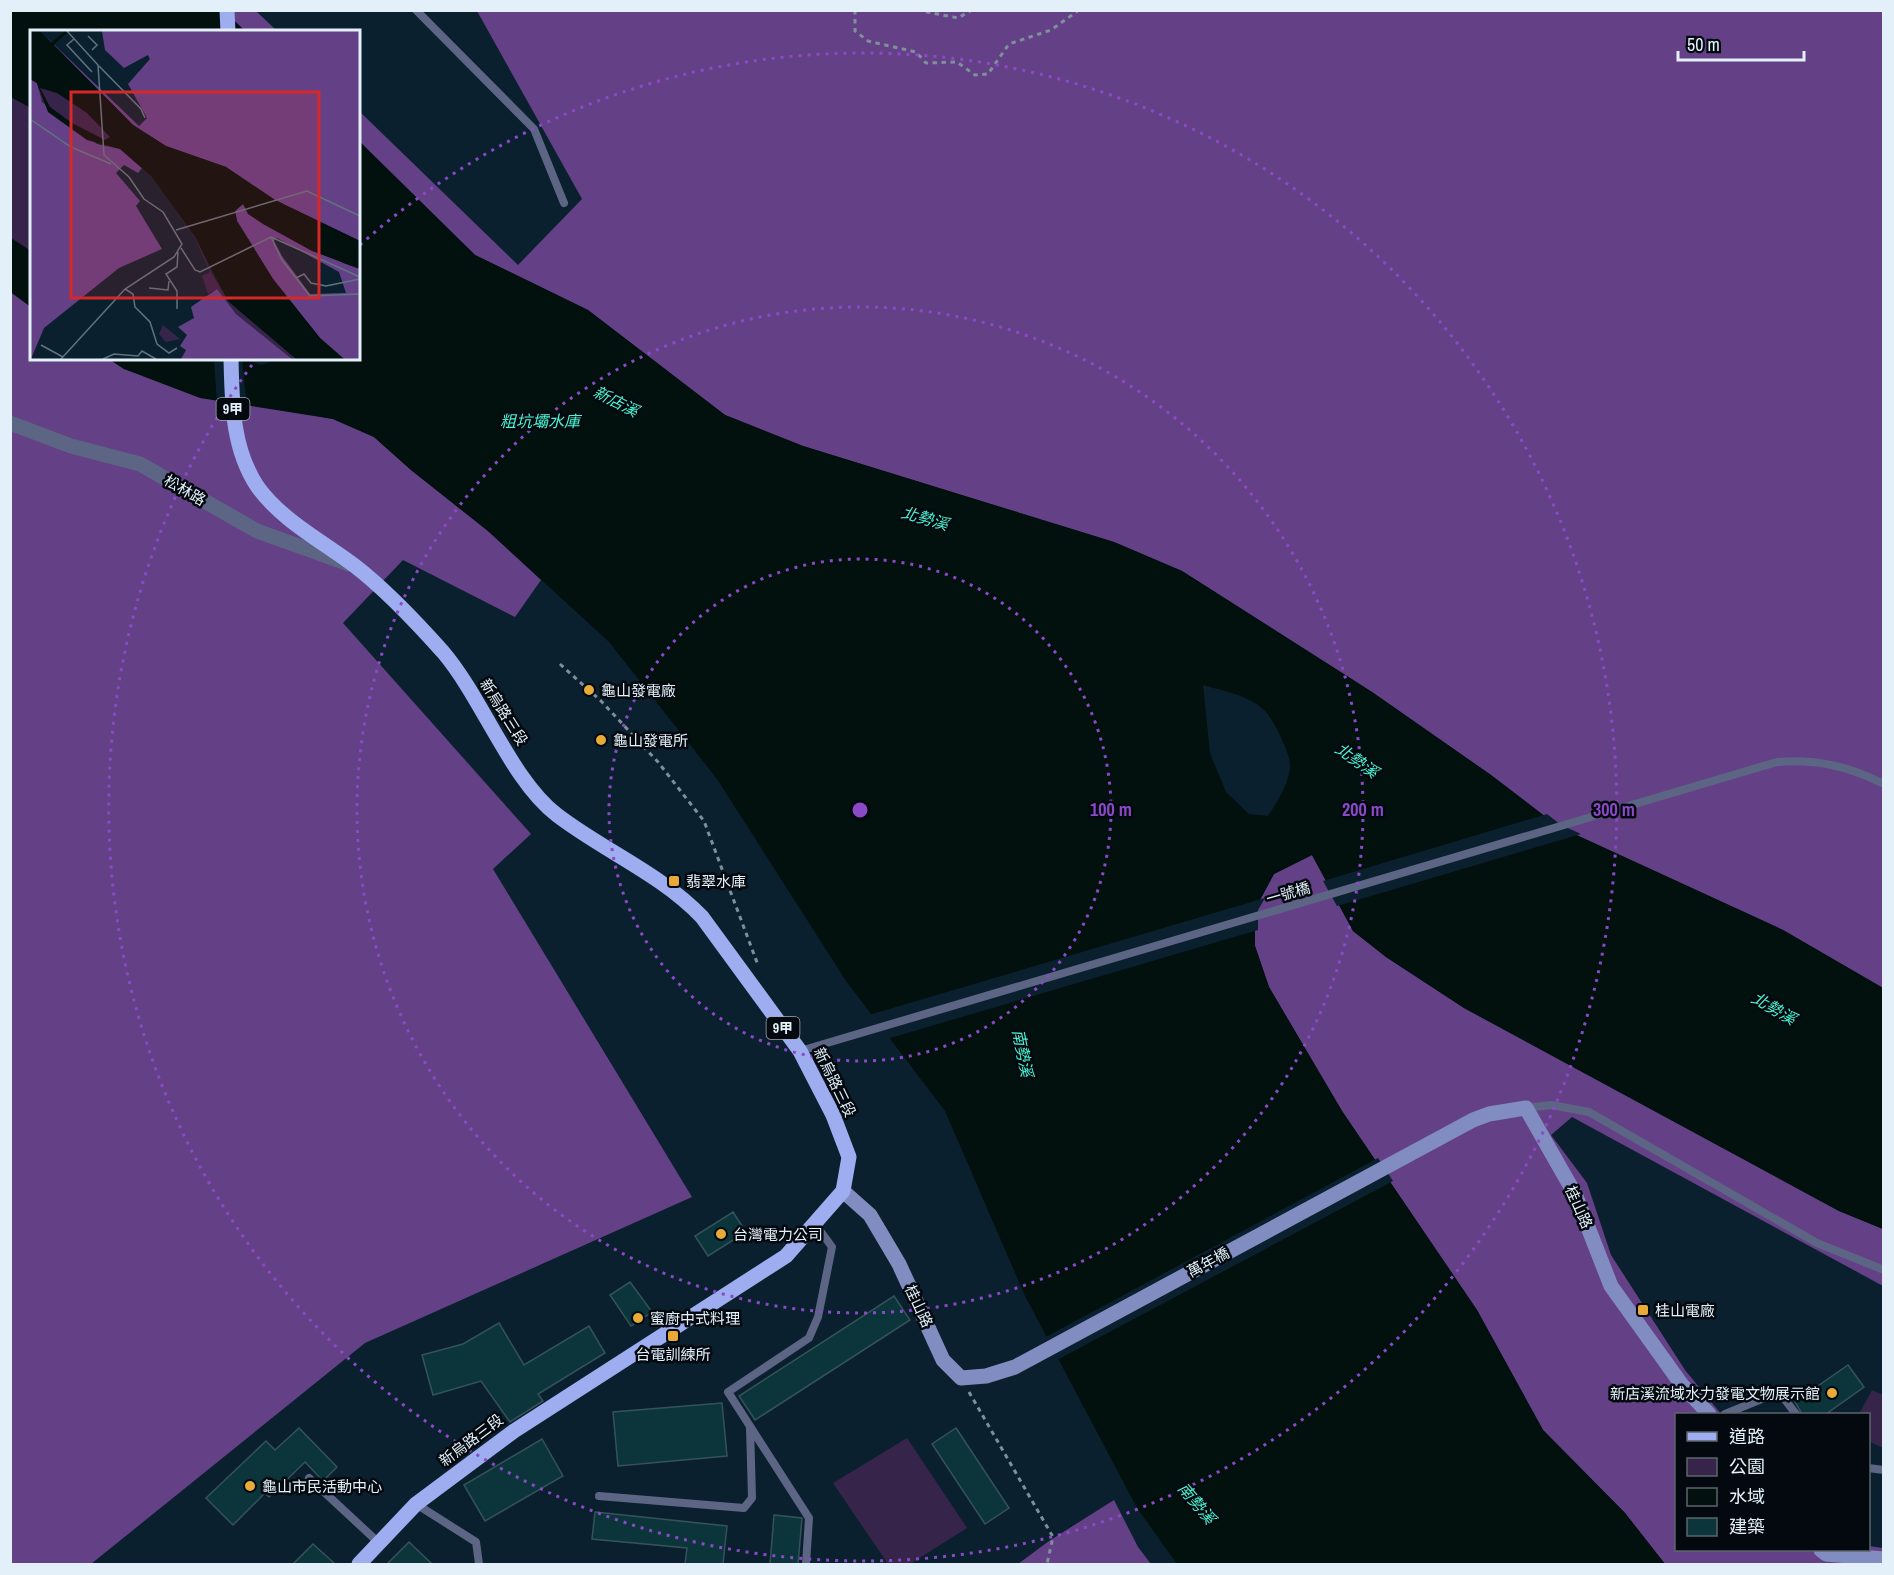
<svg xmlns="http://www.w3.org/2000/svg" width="1894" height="1575" font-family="'Archivo Narrow','Noto Sans TC',sans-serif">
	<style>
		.green { fill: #37244a }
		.forest { fill: #644186 }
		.water { fill: #03110e; fill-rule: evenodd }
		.pier { fill: #0b202e }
		.building { fill: #0b353b; stroke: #345359; stroke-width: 1.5 }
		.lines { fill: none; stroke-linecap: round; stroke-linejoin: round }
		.path { stroke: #7f8f9b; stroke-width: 3; stroke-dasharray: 4.5 4.5; stroke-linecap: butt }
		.lane { stroke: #5d6584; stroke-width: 8 }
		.street { stroke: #5d6584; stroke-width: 15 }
		.secondary { stroke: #818dc0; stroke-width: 15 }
		.primary { stroke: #9dadef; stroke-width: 15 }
		.ring { fill: none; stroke: #8b49c8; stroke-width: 3; stroke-dasharray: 3 6 }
		.poi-dot { fill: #e8ab37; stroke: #03090f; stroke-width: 2 }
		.labels { text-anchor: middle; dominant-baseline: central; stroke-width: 5; stroke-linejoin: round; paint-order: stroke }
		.shield { fill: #03090f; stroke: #a0abb4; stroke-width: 1.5 }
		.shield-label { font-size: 14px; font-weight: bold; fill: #e3f0fa }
		.street-label { font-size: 15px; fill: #e3f0fa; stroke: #03090f }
		.poi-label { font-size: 15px; fill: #e3f0fa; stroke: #03090f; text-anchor: start }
		.water-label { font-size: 16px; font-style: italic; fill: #4cf4d2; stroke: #03090f }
		.inset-river { fill: none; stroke: #03110e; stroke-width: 3 }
		.inset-road { fill: none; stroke: #617380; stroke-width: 1.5 }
		.view { fill: #d62828; fill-opacity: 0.15; stroke: #d62828; stroke-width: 3 }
		.inset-edge { fill: none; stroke: #e3f0fa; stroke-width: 3 }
		.centre { fill: #8b49c8; stroke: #03090f; stroke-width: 3 }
		.ring-label { font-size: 18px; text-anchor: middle; font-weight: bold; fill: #8b49c8; stroke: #03090f; stroke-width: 5; stroke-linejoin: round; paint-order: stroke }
	</style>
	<rect width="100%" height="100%" fill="#0b202e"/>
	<path class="green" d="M10,97L31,108V307L11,292Z
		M1872,1390L1883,1395V1448L1869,1441L1868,1414H1859Z
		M907,1438L967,1528L910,1564H888L833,1483Z"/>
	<path class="forest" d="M224,11H256L277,31H245Z
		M477,11H1883V988L1783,930L1559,827L1491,775L1372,692L1182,571L1114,542L803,446L725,415L588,310L475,255L359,141L358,110L518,265L582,199Z
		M10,292L31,307L32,358L109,359L124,369L281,409L333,419L374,437L411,470L488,531L541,580L515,617L403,560L343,623L531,834L493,869L692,1197L365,1343L91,1564H11Z
		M1312,855L1353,931L1386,957L1464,1008L1839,1211L1883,1229V1286L1572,1117L1551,1135L1587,1183L1611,1255L1685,1370L1721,1414H1676V1550H1868L1869,1546L1883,1548V1564H1665L1625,1513L1543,1430L1477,1310L1342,1111L1269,987L1255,946V909L1274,874Z
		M1114,1500L1138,1547L1151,1564H1018L1049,1541Z"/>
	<path class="water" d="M10,11H224L245,31L32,32L31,108L11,97Z
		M359,141L475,255L588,310L725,415L803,446L1114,542L1182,571L1372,692L1491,775L1559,827L1783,930L1883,988V1229L1839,1211L1464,1008L1386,957L1353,931L1312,855L1274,874L1255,909V946L1269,987L1342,1111L1477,1310L1543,1430L1625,1513L1665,1564H1177L1137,1508L1025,1296L945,1111L846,981L717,779L609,642L488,531L411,470L374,437L333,419L200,398L124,369L109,359L242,358L261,365L279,359L358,358ZM1203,685C1223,691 1248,695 1264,710C1273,718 1293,758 1290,769C1287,786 1278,801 1268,816L1249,814L1226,792L1210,753Z
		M11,238L31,251V307L11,292Z"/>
	<path class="pier" d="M214,359H242L247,408L217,404Z
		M1547,814L1561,825L1581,834L1337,906L1323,881Z
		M1265,898L1258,910V930L887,1039L869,1015Z
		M1378,1158L1393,1181L1055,1361L1044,1338Z"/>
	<path class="building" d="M733,1212L746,1232L708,1256L695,1236Z
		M630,1282L652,1312L631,1326L610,1295Z
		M894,1296L910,1320L755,1420L739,1396Z
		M499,1323L524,1365L589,1326L605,1353L538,1394L543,1401L510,1422L481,1381L433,1395L422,1355L463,1344Z
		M1848,1365L1864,1387L1826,1414H1802L1795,1402Z
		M722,1403L727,1456L618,1466L613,1412Z
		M299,1428L337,1467L323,1481L305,1462L269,1497L265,1493L233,1525L206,1498L266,1441L275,1450Z
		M956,1428L1009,1508L985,1524L932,1444Z
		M542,1439L563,1476L485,1521L464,1485Z
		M595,1512L727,1526L723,1564H685L687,1548L592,1539Z
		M774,1515L802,1518L798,1564H770Z
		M409,1542L432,1564H387Z
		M313,1544L335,1564H293Z"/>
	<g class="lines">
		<path class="path" d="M855,10V31L868,41L916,52L926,63L957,62L975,75L988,74L1009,44L1051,30L1079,10
			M917,10L958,18L972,10
			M560,664L602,702L658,762L704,821L758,965
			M969,1392L1053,1537L1047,1564"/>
		<path class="lane" d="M416,10L534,129L564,203
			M800,1051L1777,762C1817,759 1848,766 1884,784
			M1526,1108L1551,1105L1589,1112L1817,1243L1884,1270
			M1725,1414L1779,1392L1796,1414
			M1868,1468L1884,1470
			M309,1478L379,1543
			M599,1496L744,1508L752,1498L750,1427
			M416,1504L476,1542L479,1564
			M806,1564L809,1518L728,1392L809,1338L818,1317L832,1247L816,1225"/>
		<path class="street" d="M10,423L71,446L140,464L257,531L349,564"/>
		<path class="secondary" d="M843,1191L870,1215L899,1264L943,1360L961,1378L986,1376L1015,1367L1473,1120L1489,1114L1526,1108L1575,1194L1611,1286L1682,1385L1709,1414
			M1821,1550L1826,1554L1884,1559"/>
		<path class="primary" d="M227,10L228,32
			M231,358C232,402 232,448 257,486C281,520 322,541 355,566C385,589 418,624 443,652C483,699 511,780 557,815C604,851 661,874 702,917L800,1051L833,1115L849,1157L843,1191L786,1256L514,1431L416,1504L359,1564"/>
	</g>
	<g class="ring">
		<circle cx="860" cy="810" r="251"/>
		<circle cx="860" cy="810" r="503"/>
		<path d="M360 245A754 754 0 1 1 254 362"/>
	</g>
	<g class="poi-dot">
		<circle cx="589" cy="690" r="6"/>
		<circle cx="601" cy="740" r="6"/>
		<rect x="668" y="875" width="12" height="12" rx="3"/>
		<circle cx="721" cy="1234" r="6"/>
		<rect x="1637" y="1304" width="12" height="12" rx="3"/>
		<circle cx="638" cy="1318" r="6"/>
		<rect x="667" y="1330" width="12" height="12" rx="3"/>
		<circle cx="1832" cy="1393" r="6"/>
		<circle cx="250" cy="1486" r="6"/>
	</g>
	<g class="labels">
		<g class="shield">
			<rect x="216.5" y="398" width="33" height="22" rx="4.5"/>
			<rect x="766.5" y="1017" width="33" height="22" rx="4.5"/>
		</g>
		<g class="shield-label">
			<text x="233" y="409">9甲</text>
			<text x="783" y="1028">9甲</text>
		</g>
		<g class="street-label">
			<text transform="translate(185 490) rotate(30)">松林路</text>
			<text transform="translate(504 712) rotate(58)">新烏路三段</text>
			<text transform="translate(1288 893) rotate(-16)">一號橋</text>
			<text transform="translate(835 1082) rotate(64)">新烏路三段</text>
			<text transform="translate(1579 1207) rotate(66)">桂山路</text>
			<text transform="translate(1208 1262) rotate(-28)">萬年橋</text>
			<text transform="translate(919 1306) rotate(65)">桂山路</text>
			<text transform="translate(471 1440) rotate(-37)">新烏路三段</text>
		</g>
		<g class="poi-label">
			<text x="601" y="690">龜山發電廠</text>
			<text x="613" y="740">龜山發電所</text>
			<text x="686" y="881">翡翠水庫</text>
			<text x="733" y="1234">台灣電力公司</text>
			<text x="1655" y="1310">桂山電廠</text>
			<text x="650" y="1318">蜜廚中式料理</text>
			<text x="673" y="1354" text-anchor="middle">台電訓練所</text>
			<text x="1820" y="1393" text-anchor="end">新店溪流域水力發電文物展示館</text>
			<text x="262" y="1486">龜山市民活動中心</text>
		</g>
		<g class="water-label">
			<text transform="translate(616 401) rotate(27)">新店溪</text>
			<text x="540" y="421">粗坑壩水庫</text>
			<text transform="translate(925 518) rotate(16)">北勢溪</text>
			<text transform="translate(1357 760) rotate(35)">北勢溪</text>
			<text transform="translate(1774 1008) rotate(30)">北勢溪</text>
			<text transform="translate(1023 1053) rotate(79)">南勢溪</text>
			<text transform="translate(1197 1503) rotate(50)">南勢溪</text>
		</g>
	</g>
	<g transform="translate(30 30)">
		<rect width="330" height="330" fill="#0b202e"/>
		<path d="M10,57L27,63L131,128L181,242L198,271L236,303L295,329H262L206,284L187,259L178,264L172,246L180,242L165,208L121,146L105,131L24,88L8,65ZM133,295L150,309L136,312L129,304Z" fill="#37244a"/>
		<path d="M10,1L109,96L117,88L98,54L120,29L118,25L94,38L75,20L72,1H330V211L245,170L196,137L136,116L103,95ZM0,49L7,53L12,72L67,114L90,119L112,138L108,143L94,135L86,143L110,171L106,176L132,219L89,238L14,298L1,329ZM213,174L313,233L330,239V329H314L290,308L243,249L207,191L205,181ZM247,208L309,242L316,263L280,264L252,226L244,211ZM187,259L206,284L262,329H151L156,320L150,316L157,305L148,297L164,288L161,277Z" fill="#644186" fill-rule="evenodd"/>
		<path d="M0,1H10L103,95L136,116L196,137L245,170L330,211V239L282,221L233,194L218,184L213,174L205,181L207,191L243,249L290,308L314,329H266L198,271L165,207L121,146L90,119L57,110L18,82L7,53L0,49ZM10,58L27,63L57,83L80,107L75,110L42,93L20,77Z" fill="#03110e" fill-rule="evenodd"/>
		<path class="inset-river" d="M20,16L36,2"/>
		<path class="inset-road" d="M58,6L67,15L62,20M44,9L37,15L62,42M69,36L111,79L115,88M0,89L41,117L81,134M146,200L277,161L330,186M241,207L330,247M151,218L165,240L170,242L241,207L252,230L280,266L330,264M266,248L274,244L281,253L296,256L330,249M119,258L138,260L139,251M95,259L103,264L105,277L120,292L127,314L139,323L147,318M147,279V261L136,244L147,237L148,222M11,315L33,327M31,329L95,259L144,227L152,214L133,182L114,169L99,147L74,125L68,35L37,1M73,329L84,324L108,326L112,321L126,329"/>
		<path class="view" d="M41,62H289V268H41Z"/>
		<rect width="330" height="330" class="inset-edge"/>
	</g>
	<circle cx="860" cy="810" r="9" class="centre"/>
	<g class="ring-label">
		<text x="1111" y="816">100 m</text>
		<text x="1363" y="816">200 m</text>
		<text x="1614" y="816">300 m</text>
	</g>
	<rect width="1894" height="1575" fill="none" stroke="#e3f0fa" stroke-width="24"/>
	<rect x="1675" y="1413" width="195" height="138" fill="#03090f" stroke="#5d656d" stroke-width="1.5"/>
	<rect x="1687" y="1432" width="30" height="9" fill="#9dadef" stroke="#5d656d" stroke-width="1.5"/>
	<text x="1729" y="1443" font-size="18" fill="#e3f0fa">道路</text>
	<rect x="1687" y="1458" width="30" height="18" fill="#37244a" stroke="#5d656d" stroke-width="1.5"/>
	<text x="1729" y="1473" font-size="18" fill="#e3f0fa">公園</text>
	<rect x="1687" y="1488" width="30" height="18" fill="#03110e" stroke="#5d656d" stroke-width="1.5"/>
	<text x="1729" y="1503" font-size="18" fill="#e3f0fa">水域</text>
	<rect x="1687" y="1518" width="30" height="18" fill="#0b353b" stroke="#5d656d" stroke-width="1.5"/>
	<text x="1729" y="1533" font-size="18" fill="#e3f0fa">建築</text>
	<path d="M1678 51v9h126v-9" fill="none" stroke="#e3f0fa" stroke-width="3"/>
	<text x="1687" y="51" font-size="18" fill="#e3f0fa" stroke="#03090f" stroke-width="4.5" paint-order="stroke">50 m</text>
</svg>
